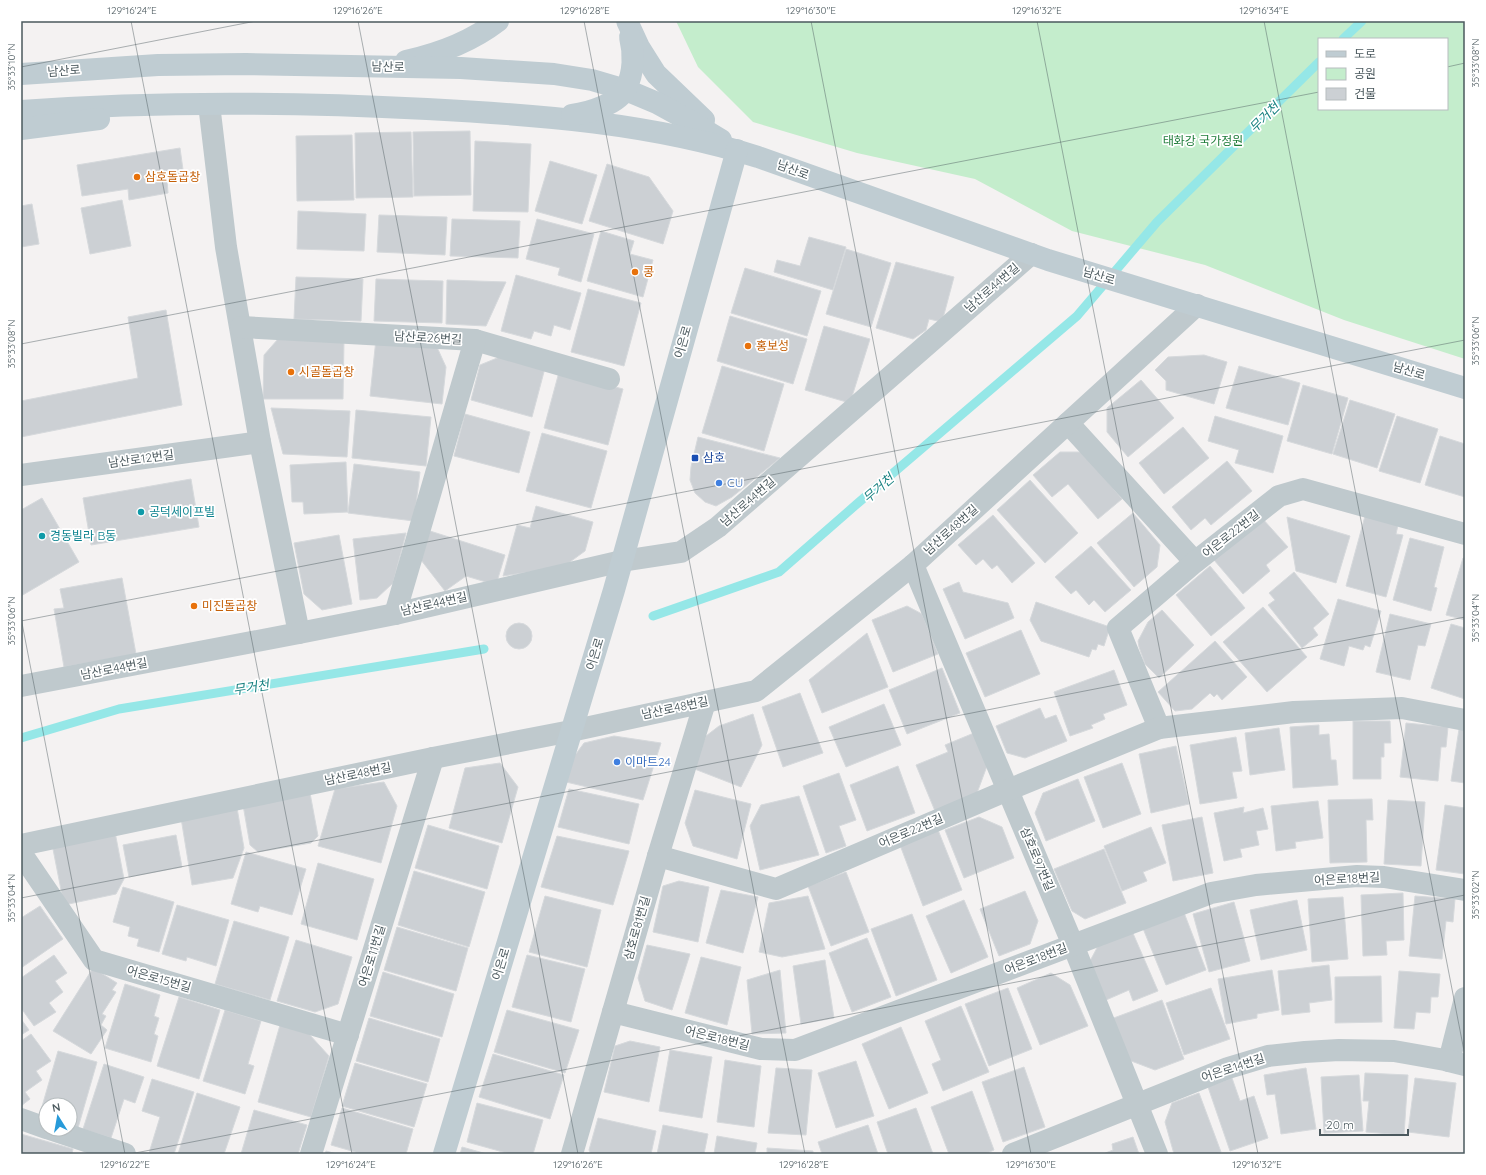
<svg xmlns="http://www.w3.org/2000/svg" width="1486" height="1175" font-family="Quicksand,'Noto Sans KR',sans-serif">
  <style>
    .green { fill: #c4edcc; fill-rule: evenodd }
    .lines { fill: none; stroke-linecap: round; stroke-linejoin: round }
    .stream { stroke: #95e7e7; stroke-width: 9 }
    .building { fill: #ccd0d4; stroke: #d6d9dc }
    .street { stroke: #bfc9cd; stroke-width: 22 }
    .secondary { stroke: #bfccd2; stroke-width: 22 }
    .ticks { fill: none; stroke: #4b595e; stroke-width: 1; stroke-opacity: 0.45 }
    .food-dot { fill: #e8710a; stroke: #fff; stroke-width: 1.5 }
    .transit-dot { fill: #1a4fb4; stroke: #fff; stroke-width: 1.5 }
    .shop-dot { fill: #3f7fe0; stroke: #fff; stroke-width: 1.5 }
    .culture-dot { fill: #0f9aa8; stroke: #fff; stroke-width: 1.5 }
    .labels { text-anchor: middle; stroke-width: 3.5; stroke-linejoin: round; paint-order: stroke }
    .street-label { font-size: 12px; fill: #4b595e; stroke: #fff }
    .park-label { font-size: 12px; fill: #1e7c39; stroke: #fff }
    .food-label { font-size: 12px; fill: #c56008; stroke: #fff; text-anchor: start }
    .transit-label { font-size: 12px; fill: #164399; stroke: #fff; text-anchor: start }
    .shop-label { font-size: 12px; fill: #366cbe; stroke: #fff; text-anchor: start }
    .culture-label { font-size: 12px; fill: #0d838f; stroke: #fff; text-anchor: start }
    .water-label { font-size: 13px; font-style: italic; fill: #168080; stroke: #fff }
    .neatline { fill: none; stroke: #4b595e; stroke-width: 1.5 }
    .ticks-label { font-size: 10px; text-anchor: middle; fill: #4b595e }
  </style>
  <rect width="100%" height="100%" fill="#f4f2f2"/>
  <path class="green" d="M676,21H1465V359L1344,320L1205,265L1072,231L975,179L857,153L753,122L698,67ZM1319,39H1447V109H1319Z"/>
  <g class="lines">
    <g class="stream">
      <polyline points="1343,39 1362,21"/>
      <polyline points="653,616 779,572 858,503 1077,316 1157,222 1319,62"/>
      <polyline points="21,738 119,709 484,649"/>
    </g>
  </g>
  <g class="building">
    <polygon points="470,131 471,195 414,196 413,132"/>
    <polygon points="411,132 413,197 356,198 355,133"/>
    <polygon points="352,135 354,200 297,201 296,136"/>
    <polygon points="475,141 531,144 528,212 473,211"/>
    <polygon points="180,148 184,177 167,180 168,193 129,200 128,189 82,196 77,165"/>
    <polygon points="550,161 597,175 582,224 535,211"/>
    <polygon points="607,164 649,177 673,211 663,244 589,221"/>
    <polygon points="122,200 131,246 90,254 81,208"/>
    <polygon points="32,204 39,244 21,247 21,206"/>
    <polygon points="298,211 366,214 364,251 297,249"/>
    <polygon points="379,215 447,217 445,255 377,252"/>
    <polygon points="452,219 520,221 518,258 450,256"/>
    <polygon points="537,219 594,234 581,282 558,275 560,268 526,259"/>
    <polygon points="601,231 634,241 630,254 653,260 643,297 587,281"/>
    <polygon points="809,237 846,247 833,290 774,272 777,260 800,266"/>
    <polygon points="846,249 891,263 871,327 826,314"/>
    <polygon points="896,262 954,277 942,322 929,319 926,330 913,339 876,328"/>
    <polygon points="745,268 821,291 807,336 731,313"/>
    <polygon points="516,275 581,293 570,330 554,325 551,336 534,331 531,339 501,331"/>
    <polygon points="296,277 363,279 361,321 294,319"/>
    <polygon points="376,279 443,281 442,323 374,321"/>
    <polygon points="447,280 506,282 486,326 446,324"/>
    <polygon points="588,289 641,303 624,366 571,352"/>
    <polygon points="166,310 182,405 21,437 21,401 138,378 128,317"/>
    <polygon points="730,316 807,339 793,384 717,361"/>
    <polygon points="824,326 870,339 850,403 805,390"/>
    <polygon points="278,339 344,340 343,399 263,399 264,355"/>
    <polygon points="376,339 436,345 446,367 442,404 370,396"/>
    <polygon points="1204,355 1227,362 1214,404 1166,390 1166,381 1155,370 1168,357"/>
    <polygon points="502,356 545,368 532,417 471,400 480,365"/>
    <polygon points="722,366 784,384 764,451 702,433"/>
    <polygon points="1239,366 1300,383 1288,425 1226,408"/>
    <polygon points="559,372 623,389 608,445 544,428"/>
    <polygon points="1141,380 1174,418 1128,457 1107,432 1107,408"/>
    <polygon points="1303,385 1348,398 1332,454 1287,441"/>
    <polygon points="1350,400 1395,414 1377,468 1333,454"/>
    <polygon points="271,408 350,411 347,457 283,454"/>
    <polygon points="356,410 431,417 426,466 352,458"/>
    <polygon points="465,414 530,432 519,473 454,456"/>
    <polygon points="1215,416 1283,436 1273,473 1235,463 1239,450 1208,441"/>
    <polygon points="1397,416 1438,429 1420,483 1379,471"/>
    <polygon points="1183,427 1209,458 1164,494 1139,463"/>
    <polygon points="542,433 607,451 591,508 526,491"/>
    <polygon points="1440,436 1465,444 1465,497 1425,485"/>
    <polygon points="698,437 780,458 732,497 716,506 705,502 695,493 690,480 691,467"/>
    <polygon points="1060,452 1083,452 1122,499 1098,519 1068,484 1052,497 1033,475"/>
    <polygon points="1227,461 1252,491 1211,525 1205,518 1191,530 1172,507"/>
    <polygon points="346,462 348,512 304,514 303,502 292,502 290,465"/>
    <polygon points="354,464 420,472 414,521 348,513"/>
    <polygon points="191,479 199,527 91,545 83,498"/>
    <polygon points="1030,480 1078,533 1045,563 997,510"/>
    <polygon points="42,498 79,562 21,596 21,510"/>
    <polygon points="536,506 593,522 585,551 563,567 503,576 517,525 530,528"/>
    <polygon points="1133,513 1160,545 1157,567 1134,587 1097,543"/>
    <polygon points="993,515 1035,563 1012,583 997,565 992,569 983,559 976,565 958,545"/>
    <polygon points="1365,516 1398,525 1396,534 1403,535 1386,597 1346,586"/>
    <polygon points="1287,517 1350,536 1336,583 1296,571"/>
    <polygon points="1262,518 1288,547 1266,565 1270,571 1243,594 1214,560"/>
    <polygon points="430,531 505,555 496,585 466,576 445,591 421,560"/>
    <polygon points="406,533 393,583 377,598 360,600 353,539"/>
    <polygon points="339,535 352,604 322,610 304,594 294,543"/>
    <polygon points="1410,538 1444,547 1434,587 1437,588 1431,611 1393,600"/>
    <polygon points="1091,546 1131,590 1105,612 1094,600 1089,605 1076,590 1071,594 1055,577"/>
    <polygon points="1463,558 1465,558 1465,620 1446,615"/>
    <polygon points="1210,566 1245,608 1211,636 1176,595"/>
    <polygon points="1294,572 1329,614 1313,628 1318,635 1302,648 1268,605 1275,600 1269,593"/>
    <polygon points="122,578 136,654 64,667 54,609 64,608 60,589"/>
    <polygon points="959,582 963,592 1008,603 1014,618 965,639 943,589"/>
    <polygon points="1338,599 1381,611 1370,647 1365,645 1363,650 1349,646 1344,666 1320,659"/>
    <polygon points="1036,602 1110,627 1104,646 1098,644 1096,650 1092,649 1089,657 1041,641 1030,620"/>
    <polygon points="907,606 922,614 938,654 893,672 872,620"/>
    <polygon points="1263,607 1307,657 1267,692 1223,642"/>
    <polygon points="1162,610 1194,645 1159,678 1145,664 1139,647 1138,641 1148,622"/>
    <polygon points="1390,614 1431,624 1425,646 1418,645 1410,680 1376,672"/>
    <circle cx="519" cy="636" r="13"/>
    <polygon points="1451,624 1465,628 1465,699 1431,688"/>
    <polygon points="1021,630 1040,674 985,697 966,653"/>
    <polygon points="867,633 888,687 822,713 809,680"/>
    <polygon points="1215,641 1247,677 1222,700 1217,694 1214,697 1210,693 1192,709 1175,711 1158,692"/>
    <polygon points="942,668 960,713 907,734 889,690"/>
    <polygon points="1114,670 1127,705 1103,714 1105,719 1091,725 1093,728 1070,736 1054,692"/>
    <polygon points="800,693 823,753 783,767 762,707"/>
    <polygon points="884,704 901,745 846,767 829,727"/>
    <polygon points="1040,708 1045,719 1056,715 1067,741 1025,758 1007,753 996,726"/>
    <polygon points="753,714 762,745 741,787 692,768 706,736 719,726"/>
    <polygon points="1353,721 1390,721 1391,743 1384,743 1384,757 1381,757 1381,779 1353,779"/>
    <polygon points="1406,723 1448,727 1446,747 1441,747 1438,781 1400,777"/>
    <polygon points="1319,725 1319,735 1329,734 1331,760 1336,760 1338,785 1293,788 1290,727"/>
    <polygon points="1279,728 1285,770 1250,775 1245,733"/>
    <polygon points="1459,729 1465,730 1465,783 1451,781"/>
    <polygon points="974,733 987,766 977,793 935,811 916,765 948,752 945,745"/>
    <polygon points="614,736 661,743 643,800 566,782 573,758 584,743"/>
    <polygon points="1236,737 1242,771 1232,772 1237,798 1200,804 1190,745"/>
    <polygon points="1176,746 1189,804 1151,813 1139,754"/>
    <polygon points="500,763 518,787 502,843 449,828 465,768"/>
    <polygon points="1122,763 1141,814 1103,828 1084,777"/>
    <polygon points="898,766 915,813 867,831 850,785"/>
    <polygon points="839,773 856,820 839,826 846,846 826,853 803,786"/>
    <polygon points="1078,779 1095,821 1046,841 1035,813 1043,793"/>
    <polygon points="384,782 397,806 381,863 318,846 335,789"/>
    <polygon points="569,789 639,804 629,844 558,827"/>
    <polygon points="695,790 751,804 737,859 693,846 685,823"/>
    <polygon points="310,793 318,836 311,843 258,852 250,845 243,805"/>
    <polygon points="799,796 819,855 760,870 750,826 761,805"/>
    <polygon points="1372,799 1373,820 1366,820 1367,862 1330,863 1328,800"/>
    <polygon points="1388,800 1425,802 1421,866 1384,864"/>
    <polygon points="1318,801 1323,838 1295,842 1296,848 1276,851 1271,806"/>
    <polygon points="1445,805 1465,808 1465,874 1436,870"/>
    <polygon points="1244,807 1243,813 1263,808 1268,829 1256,831 1259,845 1240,849 1242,857 1224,861 1214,813"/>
    <polygon points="237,808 244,848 233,878 192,885 181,818"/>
    <polygon points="979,817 1002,827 1014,858 964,878 945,830"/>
    <polygon points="1202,817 1213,873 1173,881 1162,825"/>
    <polygon points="428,825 499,846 487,889 415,868"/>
    <polygon points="1151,827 1166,863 1143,872 1147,881 1122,891 1104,846"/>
    <polygon points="938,830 962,890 923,906 900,845"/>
    <polygon points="115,832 124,879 116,894 64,905 52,844"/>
    <polygon points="176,835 182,867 129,877 123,845"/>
    <polygon points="557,836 629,851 613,905 541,887"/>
    <polygon points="1104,849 1126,903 1085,919 1072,911 1054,869"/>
    <polygon points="246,852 306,869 292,915 260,906 258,912 231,904"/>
    <polygon points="318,863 374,879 357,940 301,924"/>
    <polygon points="414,871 485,892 469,947 398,925"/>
    <polygon points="846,872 869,932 831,946 808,886"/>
    <polygon points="679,881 709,887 698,942 653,932 663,886"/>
    <polygon points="123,887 174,902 159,952 137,946 139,939 128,936 130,927 113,922"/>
    <polygon points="721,890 758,897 743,953 706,943"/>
    <polygon points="1025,891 1038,921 1030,944 999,956 980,909"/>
    <polygon points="1403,893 1404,940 1386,941 1387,955 1363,956 1361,895"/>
    <polygon points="545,896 601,910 587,967 529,952"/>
    <polygon points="808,896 825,949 782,957 759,952 769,903"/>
    <polygon points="1415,896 1455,899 1453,922 1446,921 1442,959 1409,956"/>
    <polygon points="1343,897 1348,959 1312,962 1308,899"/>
    <polygon points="964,900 988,957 951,973 926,916"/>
    <polygon points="1297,900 1307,950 1261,960 1250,910"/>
    <polygon points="1234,902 1250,961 1209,972 1193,914"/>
    <polygon points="177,905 229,920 216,966 187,957 186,961 162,954"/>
    <polygon points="40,906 63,939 21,968 21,918"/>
    <polygon points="1183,910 1206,970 1166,985 1142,926"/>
    <polygon points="912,914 937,980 896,996 871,929"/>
    <polygon points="234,921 289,937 270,1000 215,984"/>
    <polygon points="397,927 468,948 456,991 384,970"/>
    <polygon points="1132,931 1158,991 1133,1001 1129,990 1106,1000 1090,961 1098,946"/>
    <polygon points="867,938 891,997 852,1012 829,953"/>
    <polygon points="296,940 352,957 338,1004 315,1012 277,1001"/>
    <polygon points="647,945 690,954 672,1010 645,1001 638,978"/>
    <polygon points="54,955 67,973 55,981 63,992 49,1003 56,1012 34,1026 21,1008 21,978"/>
    <polygon points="527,955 585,969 571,1022 512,1007"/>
    <polygon points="701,957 741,967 727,1025 685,1013"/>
    <polygon points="825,960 834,1018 801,1024 793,966"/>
    <polygon points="1329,965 1332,1000 1309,1003 1310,1012 1282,1015 1278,971"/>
    <polygon points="93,968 117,983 112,990 116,992 102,1014 106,1016 101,1025 107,1030 91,1054 53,1031"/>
    <polygon points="780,970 786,1033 752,1034 747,980"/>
    <polygon points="1272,970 1279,1010 1257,1014 1257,1018 1226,1024 1218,979"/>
    <polygon points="1399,971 1440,974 1438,997 1431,997 1430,1013 1416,1012 1414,1029 1394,1028"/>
    <polygon points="383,972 454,994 442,1037 370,1016"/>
    <polygon points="1051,973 1070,985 1088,1026 1040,1045 1017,988"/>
    <polygon points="1381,976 1382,1022 1335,1023 1335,977"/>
    <polygon points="125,984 160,995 154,1016 159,1018 154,1034 158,1036 151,1062 105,1048"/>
    <polygon points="1008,988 1032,1049 989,1066 965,1004"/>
    <polygon points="1211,988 1230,1039 1184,1055 1166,1003"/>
    <polygon points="179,997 220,1010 199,1079 157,1066"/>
    <polygon points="1162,1000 1184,1059 1155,1070 1126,1059 1111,1019"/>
    <polygon points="961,1006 989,1072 943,1091 932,1064 941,1060 925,1021"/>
    <polygon points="225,1010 261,1021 248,1064 254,1066 245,1094 203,1081"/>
    <polygon points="507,1010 579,1030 565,1073 494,1052"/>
    <polygon points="369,1018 440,1039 428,1082 356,1061"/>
    <polygon points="21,1019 29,1030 21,1035"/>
    <polygon points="280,1025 309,1034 329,1056 311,1117 258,1102"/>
    <polygon points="901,1027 928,1093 889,1109 862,1044"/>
    <polygon points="31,1034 51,1061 36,1071 42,1080 25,1092 30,1099 21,1106 21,1041"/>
    <polygon points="630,1041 660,1047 649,1102 604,1092 615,1046"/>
    <polygon points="670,1050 712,1057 702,1118 659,1111"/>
    <polygon points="58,1051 97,1062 78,1128 70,1126 70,1105 46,1105 46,1119 39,1117"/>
    <polygon points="493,1054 564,1075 550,1119 479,1097"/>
    <polygon points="725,1060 761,1066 754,1127 717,1122"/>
    <polygon points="856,1061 874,1116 836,1128 818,1073"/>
    <polygon points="355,1063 427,1084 414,1127 342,1106"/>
    <polygon points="104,1064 144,1077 135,1103 124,1099 111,1138 83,1129"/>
    <polygon points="1024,1067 1045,1127 1003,1142 982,1082"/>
    <polygon points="776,1068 812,1070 806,1135 768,1133"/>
    <polygon points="1306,1068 1316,1129 1281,1134 1275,1094 1267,1095 1264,1075"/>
    <polygon points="1365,1073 1408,1075 1404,1135 1366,1132 1369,1101 1363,1101"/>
    <polygon points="1359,1075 1363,1131 1324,1133 1321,1077"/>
    <polygon points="1232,1078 1240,1101 1254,1096 1268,1138 1230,1151 1208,1087"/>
    <polygon points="1415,1078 1456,1083 1449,1137 1408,1132"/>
    <polygon points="152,1079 194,1092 174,1154 149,1153 160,1117 142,1111"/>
    <polygon points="972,1091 994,1150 985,1154 949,1154 931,1107"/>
    <polygon points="197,1093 240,1107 224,1154 178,1154"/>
    <polygon points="1199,1093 1221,1152 1215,1154 1174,1154 1165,1122 1172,1103"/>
    <polygon points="477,1103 543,1120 533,1154 510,1154 467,1142"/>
    <polygon points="342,1108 413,1129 406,1154 362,1154 331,1145"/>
    <polygon points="916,1108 933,1154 888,1154 877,1122"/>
    <polygon points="254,1110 307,1125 298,1154 241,1154"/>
    <polygon points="598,1118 656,1131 651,1154 591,1154 589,1150"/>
    <polygon points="663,1125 708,1134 704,1154 657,1154"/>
    <polygon points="868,1125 878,1154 822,1154 818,1142"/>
    <polygon points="21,1134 73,1149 72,1154 21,1154"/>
    <polygon points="717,1136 757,1143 755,1154 714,1154"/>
    <polygon points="1133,1137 1139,1154 1103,1154 1113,1150 1112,1144"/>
    <polygon points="462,1147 487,1154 460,1154"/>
    <polygon points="767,1148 813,1151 813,1154 767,1154"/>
    <polygon points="326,1151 337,1154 325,1154"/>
  </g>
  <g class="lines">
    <g class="street">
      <polyline points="209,104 226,247 260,442 299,633"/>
      <polyline points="241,327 475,340 609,379"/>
      <polyline points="1068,423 1195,562"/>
      <polyline points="21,475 260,442"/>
      <polyline points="913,565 1073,945 1157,1154"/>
      <polyline points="395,614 475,340"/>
      <polyline points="21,686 299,633 395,614 622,561 681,552 718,527 1031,254"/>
      <polyline points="1159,728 1118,628 1195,562 1279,496 1303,489 1465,534"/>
      <polyline points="21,845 433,758 571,731 756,691 913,565 1197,305"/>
      <polyline points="21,853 94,960 348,1035"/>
      <polyline points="658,856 776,889 1008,790 1159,728 1294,712 1402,708 1465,720"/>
      <polyline points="613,1012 761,1049 795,1050 1211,893 1256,885 1357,876 1384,877 1465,890"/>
      <polyline points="1449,1061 1465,998"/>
      <polyline points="21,1119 46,1128"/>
      <polyline points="50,1129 125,1154"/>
      <polyline points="311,1154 433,758"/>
      <polyline points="572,1154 658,856 705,702"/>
      <polyline points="1013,1154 1228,1068 1268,1056 1305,1052 1339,1050 1394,1051 1445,1060 1465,1065"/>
    </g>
    <g class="secondary">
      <polyline points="627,21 639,47 656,74 704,120"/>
      <path d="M406,61C438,54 472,41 498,21"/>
      <polyline points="21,74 158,65 246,64 461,68 554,74 592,80 626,90 657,103 688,120 721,140"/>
      <path d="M21,111C156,101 292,102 427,109C539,115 651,123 758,157L1048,260L1465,388"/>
      <path d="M572,115C588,113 619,104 626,88C634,73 634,53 630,37"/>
      <polyline points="21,129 99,119"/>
      <polyline points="444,1154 614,590 737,150"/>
    </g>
  </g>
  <path class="ticks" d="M131,21L352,1154M358,21L578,1154M584,21L805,1154M811,21L1031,1154M1037,21L1258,1154M1264,21L1465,1056M21,67L256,21M1447,67L1465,63M21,344L1319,92M21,618L125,1154M21,621L1465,340M21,898L1465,617M130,1154L1465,895"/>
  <g class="food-dot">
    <circle cx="137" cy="177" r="4"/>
    <circle cx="635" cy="272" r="4"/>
    <circle cx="748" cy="346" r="4"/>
    <circle cx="291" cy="372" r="4"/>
    <circle cx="194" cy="606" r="4"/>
  </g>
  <rect class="transit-dot" x="691" y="454" width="8" height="8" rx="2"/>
  <g class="shop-dot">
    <circle cx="719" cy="483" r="4"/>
    <circle cx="617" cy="762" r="4"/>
  </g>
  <g class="culture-dot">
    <circle cx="141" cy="512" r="4"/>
    <circle cx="42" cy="536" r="4"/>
  </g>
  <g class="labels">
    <g class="street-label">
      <text transform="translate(388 67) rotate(1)" y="4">남산로</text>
      <text transform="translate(64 71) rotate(-4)" y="4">남산로</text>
      <text transform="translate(793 170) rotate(20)" y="4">남산로</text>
      <text transform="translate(1099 276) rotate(17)" y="4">남산로</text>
      <text transform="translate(992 288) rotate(-41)" y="4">남산로44번길</text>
      <text transform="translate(428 338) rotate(3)" y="4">남산로26번길</text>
      <text transform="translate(683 342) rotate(-74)" y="4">어은로</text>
      <text transform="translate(1409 371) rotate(17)" y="4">남산로</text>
      <text transform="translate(141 459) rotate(-8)" y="4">남산로12번길</text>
      <text transform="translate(748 502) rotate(-41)" y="4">남산로44번길</text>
      <text transform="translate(951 530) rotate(-42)" y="4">남산로48번길</text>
      <text transform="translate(1231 534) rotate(-38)" y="4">어은로22번길</text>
      <text transform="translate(434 604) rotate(-13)" y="4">남산로44번길</text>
      <text transform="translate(595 654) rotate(-73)" y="4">어은로</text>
      <text transform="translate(114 669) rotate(-11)" y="4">남산로44번길</text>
      <text transform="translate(675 708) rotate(-12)" y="4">남산로48번길</text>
      <text transform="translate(358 774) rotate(-12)" y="4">남산로48번길</text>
      <text transform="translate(911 831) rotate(-23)" y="4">어은로22번길</text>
      <text transform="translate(1037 859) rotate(67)" y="4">삼호로97번길</text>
      <text transform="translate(1347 879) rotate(-3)" y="4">어은로18번길</text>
      <text transform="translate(637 928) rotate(-74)" y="4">삼호로81번길</text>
      <text transform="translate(372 956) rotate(-73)" y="4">어은로11번길</text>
      <text transform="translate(1036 959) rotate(-21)" y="4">어은로18번길</text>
      <text transform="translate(501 964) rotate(-73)" y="4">어은로</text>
      <text transform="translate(159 979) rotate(16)" y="4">어은로15번길</text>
      <text transform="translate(717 1038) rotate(14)" y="4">어은로18번길</text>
      <text transform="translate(1233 1068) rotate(-18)" y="4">어은로14번길</text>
    </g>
    <g class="park-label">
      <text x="1203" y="145">태화강 국가정원</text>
    </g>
    <g class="food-label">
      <text x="145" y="181">삼호돌곱창</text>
      <text x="643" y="276">콩</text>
      <text x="756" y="350">홍보성</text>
      <text x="299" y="376">시골돌곱창</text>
      <text x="202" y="610">미진돌곱창</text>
    </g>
    <g class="transit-label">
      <text x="703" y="462">삼호</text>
    </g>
    <g class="shop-label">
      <text x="727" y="487">CU</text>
      <text x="625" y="766">이마트24</text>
    </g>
    <g class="culture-label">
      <text x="149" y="516">공덕세이프빌</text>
      <text x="50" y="540">경동빌라 B동</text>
    </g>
    <g class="water-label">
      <text transform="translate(1264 117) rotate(-45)" y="5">무거천</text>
      <text transform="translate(878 488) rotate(-41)" y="5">무거천</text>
      <text transform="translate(251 687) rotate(-9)" y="5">무거천</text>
    </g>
  </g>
  <rect width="1486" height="1175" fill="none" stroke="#ffffff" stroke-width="44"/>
  <rect x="1318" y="38" width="130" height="72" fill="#ffffff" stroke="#b7bdbf"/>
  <rect x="1326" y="51" width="20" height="6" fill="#bfccd2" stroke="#b7bdbf"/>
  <text x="1354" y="58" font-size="12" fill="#4b595e">도로</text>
  <rect x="1326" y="68" width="20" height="12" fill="#c4edcc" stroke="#b7bdbf"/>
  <text x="1354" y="78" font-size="12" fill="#4b595e">공원</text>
  <rect x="1326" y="88" width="20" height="12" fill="#ccd0d4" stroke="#b7bdbf"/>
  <text x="1354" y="98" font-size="12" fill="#4b595e">건물</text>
  <g transform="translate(58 1117) rotate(349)"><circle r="19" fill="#ffffff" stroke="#b7bdbf"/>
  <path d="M0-3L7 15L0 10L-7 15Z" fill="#279ad9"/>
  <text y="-6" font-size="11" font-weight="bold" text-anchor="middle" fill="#4b595e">N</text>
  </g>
  <path d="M1320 1129v6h88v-6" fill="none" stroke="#4b595e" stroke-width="2"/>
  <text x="1326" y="1129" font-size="12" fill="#4b595e" stroke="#ffffff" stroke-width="3" paint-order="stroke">20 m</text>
  <rect x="22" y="22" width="1442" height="1131" class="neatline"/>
  <g class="ticks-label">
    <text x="132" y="14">129°16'24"E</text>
    <text x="358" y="14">129°16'26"E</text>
    <text x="585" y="14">129°16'28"E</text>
    <text x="811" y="14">129°16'30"E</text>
    <text x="1037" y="14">129°16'32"E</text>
    <text x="1264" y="14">129°16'34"E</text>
    <text transform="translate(1475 63) rotate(-90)" y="4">35°33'08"N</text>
    <text transform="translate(11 67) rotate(-90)" y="4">35°33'10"N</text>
    <text transform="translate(1475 341) rotate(-90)" y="4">35°33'06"N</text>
    <text transform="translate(11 344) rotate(-90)" y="4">35°33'08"N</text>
    <text transform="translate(1475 618) rotate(-90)" y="4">35°33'04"N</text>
    <text transform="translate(11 621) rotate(-90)" y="4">35°33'06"N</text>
    <text transform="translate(1475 895) rotate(-90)" y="4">35°33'02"N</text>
    <text transform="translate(11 898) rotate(-90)" y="4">35°33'04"N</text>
    <text x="125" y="1168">129°16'22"E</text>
    <text x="351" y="1168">129°16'24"E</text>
    <text x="578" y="1168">129°16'26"E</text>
    <text x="804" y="1168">129°16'28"E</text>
    <text x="1031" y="1168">129°16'30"E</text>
    <text x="1257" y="1168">129°16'32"E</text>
  </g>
</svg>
